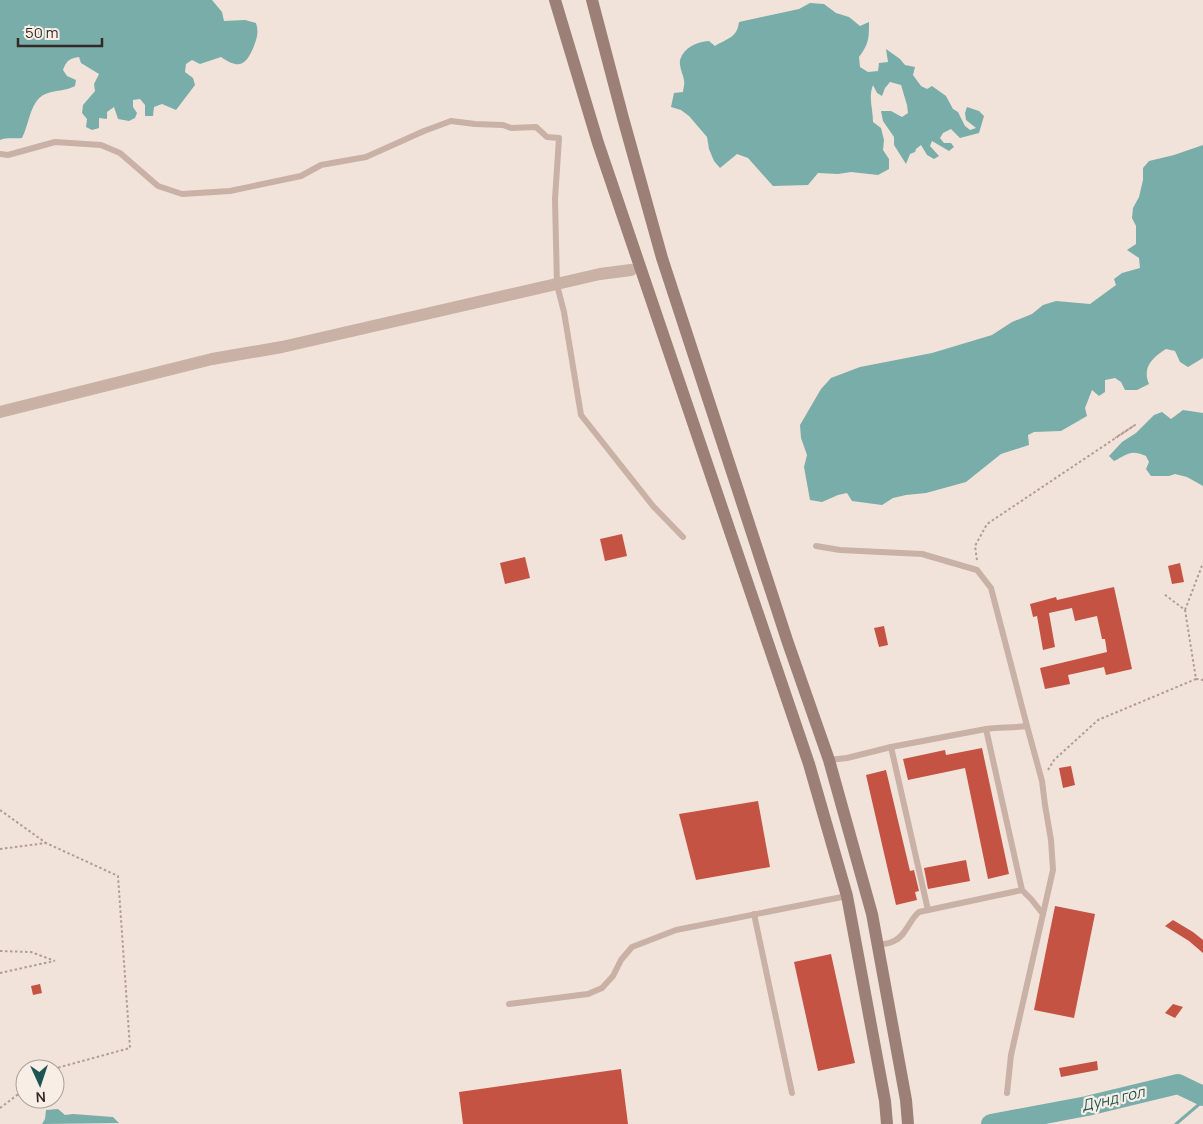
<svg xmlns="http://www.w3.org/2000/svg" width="1203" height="1124" font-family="Manrope,sans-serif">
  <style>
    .water { fill: #79ada9 }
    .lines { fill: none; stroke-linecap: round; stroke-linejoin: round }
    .stream { stroke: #79ada9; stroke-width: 3 }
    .river { stroke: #79ada9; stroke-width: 20 }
    .building { fill: #c45344 }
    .path { stroke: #b49b90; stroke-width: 2; stroke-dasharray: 2.5 2.5; stroke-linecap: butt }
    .service { stroke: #c9b1a6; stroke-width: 6 }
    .minor { stroke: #c9b1a6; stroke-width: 12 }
    .secondary { stroke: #9c8077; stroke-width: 12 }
    .labels { text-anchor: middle; stroke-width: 4.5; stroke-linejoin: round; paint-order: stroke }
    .water-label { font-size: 15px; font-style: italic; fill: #1d5552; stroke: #f9eee6 }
  </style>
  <rect width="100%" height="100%" fill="#f1e3d9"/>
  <g class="water">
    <path d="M0,0H212L222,12L224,21L245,20L256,23C259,33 257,37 254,46C246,65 240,70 221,57L200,64L192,60L186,64L185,72L193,78L195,85L176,110L162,104L154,107L153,116H145V105L140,99L133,100V107L137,113L135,118L129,121L118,119L114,107L107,112V119L99,118V128L92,130L86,127L87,119L82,113L83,105L95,91L94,84L99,74L81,63L79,57C70,58 66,61 63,70L67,76L76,80L75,86C66,91 58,90 48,93C30,98 30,123 22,138C15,139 7,137 0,140Z"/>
    <path d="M810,3L824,4L836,13L849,17L860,26L869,22C869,38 869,44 859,57L860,67L868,72L878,71L879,63L888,62L886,49L900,59L905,65L915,67L913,75L921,86L927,89L932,86L946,96L953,109L958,112L965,126L970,130L976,128L966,120L965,113L967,107L979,111L984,116L979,133L960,138L951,129L943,133L940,138L944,143H951L954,147L949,151L932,141L930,146L939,156L934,159L927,155L921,145L916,149L915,152L910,154L906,164L894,145V137L883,121L881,111H891L902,117L908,113L907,105L901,85L890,82L885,88L882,96L877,93L873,85C868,98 873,108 873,122L881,128L884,140L883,150L889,159V169L878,175L851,172L838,174L818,173L808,185L773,186L748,158L737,154L720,168L714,161L709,149L707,137L689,116L681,110L671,107L674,93L683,92C683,89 685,84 684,80C683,74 679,67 680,60C684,47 697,42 709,41L715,46C728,38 737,38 739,22L799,9Z"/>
    <path d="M1203,145V358L1188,367L1180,362L1175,351L1166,349C1152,358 1142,367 1149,384L1137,390H1125L1121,382L1115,378L1105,380V392L1099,396L1092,390L1085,408L1087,416L1061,431L1034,432L1028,435L1029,445L1001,454L966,482L926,493L906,495L893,498L882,505L852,501L847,493L838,495L822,502L810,500L804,467L807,455L801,438L800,425L821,389L831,378L860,367L932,353L992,335L1012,322L1032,314L1043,305L1056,301L1090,304L1116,285L1114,279L1122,273L1140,268L1139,258L1127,250L1136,244V226L1132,218L1133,208L1139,197L1143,180V168L1149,161L1174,155Z"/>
    <path d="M1183,410L1203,413V486L1187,477L1175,474L1169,476H1151L1146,469L1149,462L1146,456C1130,449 1128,454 1114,461L1109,456L1122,442L1136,433L1154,415L1162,412L1171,419Z"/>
    <polygon points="58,1109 65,1115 73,1114 113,1117 119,1123 42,1124 45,1119 46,1110"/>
  </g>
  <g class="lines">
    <polyline class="stream" points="1176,1124 1203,1101"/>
    <polyline class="river" points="991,1124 1087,1106 1178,1084 1203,1096"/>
  </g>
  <g class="building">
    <polygon points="622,534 627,556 605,561 600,539"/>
    <polygon points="525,557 530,578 505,584 500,563"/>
    <polygon points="1180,563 1184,582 1172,584 1168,566"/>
    <polygon points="1114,587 1132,669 1106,675 1104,667 1068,675 1070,684 1045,689 1040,668 1107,652 1105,639 1102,639 1097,616 1075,621 1072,608 1049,613 1055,647 1043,650 1037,616 1033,617 1030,604 1056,597 1057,600"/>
    <polygon points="884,626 888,645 879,647 874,628"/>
    <polygon points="982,748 1009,874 988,879 965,768 908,780 903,759 945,750 946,755"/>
    <polygon points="1071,766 1075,785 1063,788 1059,768"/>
    <polygon points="886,770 910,871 914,870 919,891 915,892 917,900 896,905 866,775"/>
    <polygon points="758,801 770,867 696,880 679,814"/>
    <polygon points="966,860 970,881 928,889 924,868"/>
    <polygon points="1055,906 1095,914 1074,1018 1034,1010"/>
    <polygon points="1173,920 1193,932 1203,940 1203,953 1189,941 1165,926"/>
    <polygon points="831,954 855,1063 818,1071 794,962"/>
    <polygon points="40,984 42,993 33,995 31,986"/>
    <polygon points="1173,1004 1183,1007 1175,1018 1165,1013"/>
    <polygon points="1097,1061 1098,1070 1061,1077 1059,1068"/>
    <polygon points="621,1069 628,1124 463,1124 459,1092"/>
  </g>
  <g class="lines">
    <g class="path">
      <polyline points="977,560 975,546 987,524 1135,425 1115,438"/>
      <polyline points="1185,610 1203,563"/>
      <polyline points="1196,679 1203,680"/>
      <polyline points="1048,770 1054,760 1098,720 1196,679 1185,610 1164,594"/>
      <polyline points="0,810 46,843"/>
      <polyline points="0,849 46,843 118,876 130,1048 53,1069"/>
      <polyline points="0,951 31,952 55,961"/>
      <polyline points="0,973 54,961"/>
      <polyline points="0,1108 25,1089"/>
    </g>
    <g class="service">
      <polyline points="0,154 8,155 55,142 101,145 120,153 158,186 182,194 230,191 301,176 321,165 366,157 424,131 451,121 475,124 503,125 511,128 536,127 547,137 559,138 555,199 557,285 564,312 581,415 653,506 683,537"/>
      <polyline points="816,546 840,550 922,554 977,570 991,588 1027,726"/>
      <polyline points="986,729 1022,890"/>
      <polyline points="891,747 928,910"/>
      <path d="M829,760L847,758L891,747L986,729C1000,727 1013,728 1027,726L1042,781L1045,805L1051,840L1053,870L1011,1055L1007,1093"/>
      <polyline points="754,914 792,1093"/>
      <path d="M877,945C882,944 889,944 894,941C906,936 909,920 919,912L1022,890L1031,899L1043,914"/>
      <polyline points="509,1004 588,994 602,988 613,976 621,960 632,947 676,930 847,896"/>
    </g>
    <polyline class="minor" points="0,412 212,359 282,347 600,274 631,270"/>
    <g class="secondary">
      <polyline points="555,0 598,143 809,764 847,896 885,1101 887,1124"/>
      <polyline points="592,0 623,118 662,258 788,643 829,760 872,914 906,1100 908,1124"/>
    </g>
  </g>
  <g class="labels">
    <g class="water-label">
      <text transform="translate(1113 1099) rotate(-13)" y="5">Дунд гол</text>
    </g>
  </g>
  <g transform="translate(40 1084) rotate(177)"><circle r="24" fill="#f9eee6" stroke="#ab9f9a"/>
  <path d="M0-4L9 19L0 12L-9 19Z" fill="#1d5552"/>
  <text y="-8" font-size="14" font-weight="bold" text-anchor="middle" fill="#352927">N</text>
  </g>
  <path d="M18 38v8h84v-8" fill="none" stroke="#352927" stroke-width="2.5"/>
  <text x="25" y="38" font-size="15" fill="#352927" stroke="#f9eee6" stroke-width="4" paint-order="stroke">50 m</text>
</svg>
